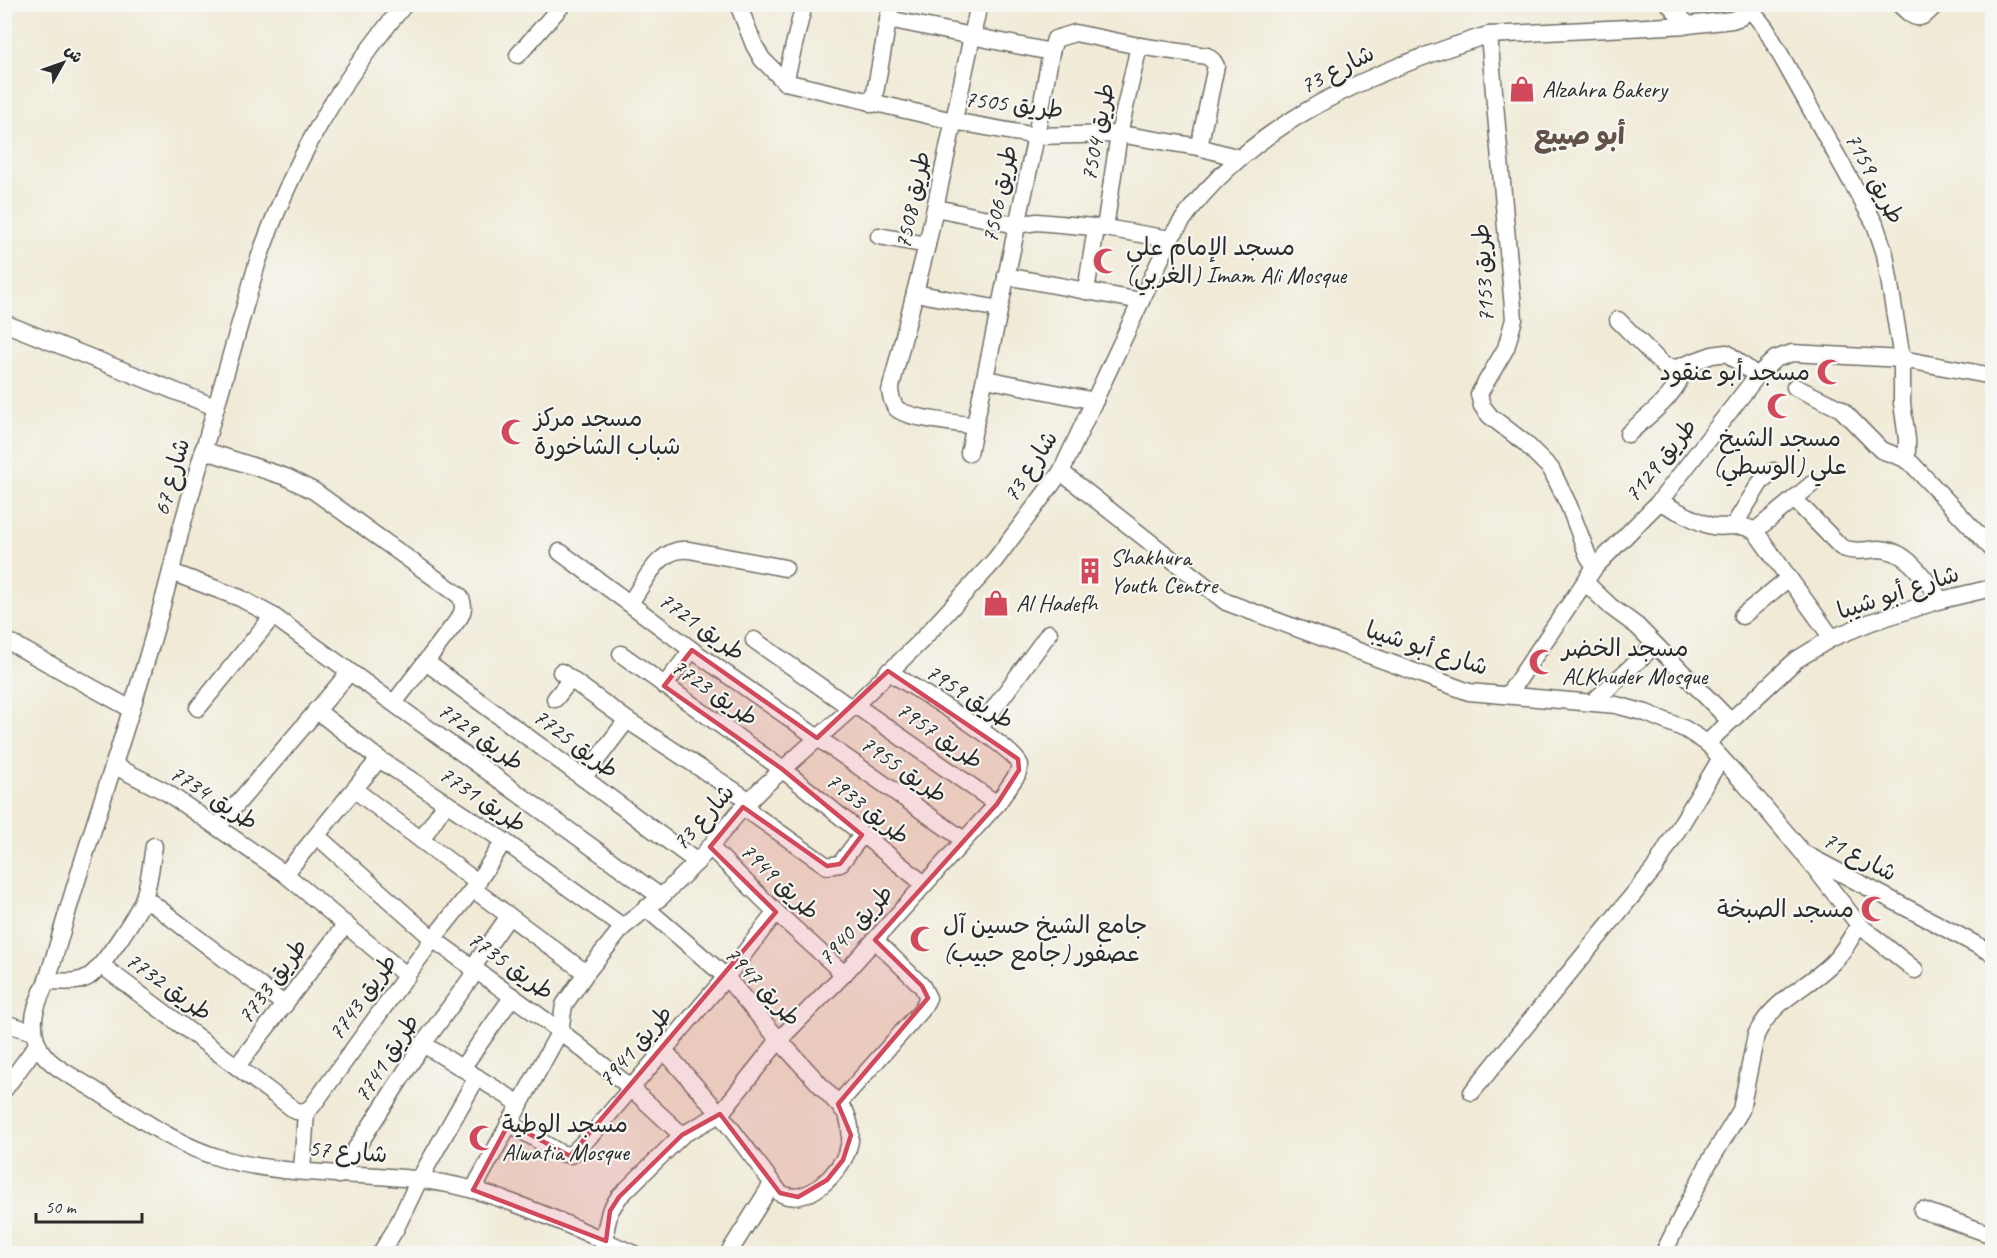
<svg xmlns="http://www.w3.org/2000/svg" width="1997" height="1258" font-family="Caveat,'Playpen Sans Arabic',sans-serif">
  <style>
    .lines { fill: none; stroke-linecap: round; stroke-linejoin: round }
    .street-casing { stroke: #706e67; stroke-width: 19 }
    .street { stroke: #fff; stroke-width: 16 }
    .marked { fill: #d1495b; fill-opacity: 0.2; stroke: #d1495b; stroke-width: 4.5; stroke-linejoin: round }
    .labels { text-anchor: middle; stroke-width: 4.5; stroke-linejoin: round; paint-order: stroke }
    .street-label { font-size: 24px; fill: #2b2b2b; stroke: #f6f6f2 }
    .poi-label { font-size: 24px; fill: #2b2b2b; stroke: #f6f6f2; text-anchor: start }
    .quarter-label { font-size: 27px; font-weight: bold; fill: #635247; stroke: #f6f6f2 }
  </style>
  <rect width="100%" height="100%" fill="#f6f6f2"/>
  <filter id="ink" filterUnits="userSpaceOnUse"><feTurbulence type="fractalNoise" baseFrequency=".0167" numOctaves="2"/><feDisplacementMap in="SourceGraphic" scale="12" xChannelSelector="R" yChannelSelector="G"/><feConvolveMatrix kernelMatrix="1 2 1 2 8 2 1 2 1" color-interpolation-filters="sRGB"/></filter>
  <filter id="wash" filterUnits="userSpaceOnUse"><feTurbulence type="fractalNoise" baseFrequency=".008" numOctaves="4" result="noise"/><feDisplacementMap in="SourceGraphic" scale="24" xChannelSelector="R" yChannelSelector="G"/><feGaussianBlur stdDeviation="1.35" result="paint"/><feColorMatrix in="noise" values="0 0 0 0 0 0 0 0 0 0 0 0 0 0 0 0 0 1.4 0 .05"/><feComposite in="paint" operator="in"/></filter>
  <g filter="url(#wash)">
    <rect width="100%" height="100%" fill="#f0ead6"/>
  </g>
  <g filter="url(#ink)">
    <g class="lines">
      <g class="street-casing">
        <g id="street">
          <path d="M405,4C336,86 292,163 257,264L181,529C153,655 108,777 71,900C63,926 56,953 47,980C42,993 35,1005 34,1019C31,1059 61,1069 90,1087C132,1113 173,1144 220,1158C303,1182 391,1167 474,1190C529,1206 582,1231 634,1254"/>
          <polyline points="738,4 754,45 762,59 785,82 953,121 1036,136 1119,134 1199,147 1239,158"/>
          <polyline points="1669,4 1688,25"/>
          <path d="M1899,4C1916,20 1919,23 1936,4"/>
          <polyline points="1751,10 1766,29 1875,224 1885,254 1902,359 1902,403 1907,439 1907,460"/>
          <polyline points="888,19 1051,52 1055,39 1075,33 1139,46 1207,56 1213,61 1216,66 1199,147"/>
          <polyline points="1489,35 1514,319 1506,348 1479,394 1482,406 1490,416 1525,443 1551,469 1569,506 1588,556 1595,567"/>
          <polyline points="518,55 563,4"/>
          <polyline points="785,82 804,4"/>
          <polyline points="873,104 891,4"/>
          <polyline points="936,208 1016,225 1037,222 1105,228 1170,239"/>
          <polyline points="1105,228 1119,134 1139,46"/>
          <polyline points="879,236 927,245"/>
          <polyline points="1006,276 1141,301"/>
          <polyline points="1086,291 1096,228"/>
          <polyline points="915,293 999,309"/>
          <polyline points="1618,320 1664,366 1676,368 1712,355 1727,353 1757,376"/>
          <polyline points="4,323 215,407"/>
          <polyline points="986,379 1095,401"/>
          <polyline points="1795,387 1841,409 1881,450 1903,458 1912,464 1992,549"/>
          <path d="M975,426C958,423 907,419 896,408C892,403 891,397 890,391L927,245L979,4"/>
          <path d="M1628,434C1648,415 1679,395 1684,366"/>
          <path d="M203,450L286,477L314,491L460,596C464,605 464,609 460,617L394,703"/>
          <polyline points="969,453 1036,136 1051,52"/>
          <polyline points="1061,472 1226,602 1469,692 1616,705 1646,713 1685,729 1707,743 1745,784 1803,853 1992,953"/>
          <path d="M1794,499L1841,547C1852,553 1865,550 1878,549C1908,549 1924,579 1941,600"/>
          <path d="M1659,502C1675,509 1691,519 1708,525C1726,531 1735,520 1755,531L1832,638"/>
          <polyline points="1734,525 1760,483 1774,471"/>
          <polyline points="1755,531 1812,484"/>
          <polyline points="560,552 692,650 964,840"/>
          <polyline points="171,572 240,598 273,616 661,897"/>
          <polyline points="1586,583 1611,607 1637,626 1730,721"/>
          <path d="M630,603C645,582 659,546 689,550L785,568"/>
          <polyline points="1742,616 1789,578"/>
          <polyline points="4,639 131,709"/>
          <polyline points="754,640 851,708"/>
          <polyline points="621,654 782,769 924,884"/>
          <polyline points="426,662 697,862"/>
          <polyline points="561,672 627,720 750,801"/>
          <polyline points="664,686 692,650"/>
          <polyline points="1508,695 1595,567 1659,502 1757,376 1775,359 1792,353 1902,359 1992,376"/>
          <polyline points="555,699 571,679"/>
          <polyline points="1593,702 1655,645"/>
          <polyline points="855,705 997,804"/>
          <polyline points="198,708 273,616"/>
          <polyline points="316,710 379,759 504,841 623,927"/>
          <polyline points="979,729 1049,633"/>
          <polyline points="1707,743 1796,660 1832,638 1871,622 1941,600 1992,588"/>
          <polyline points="115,766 166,792 285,874 407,976"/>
          <polyline points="583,778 627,720"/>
          <polyline points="355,790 478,883"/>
          <polyline points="743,807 827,866 840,864 862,835"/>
          <polyline points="218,826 349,673"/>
          <polyline points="317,836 433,939 560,1031 630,1087 682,1135"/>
          <polyline points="421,840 446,803"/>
          <polyline points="710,847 776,912 844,974"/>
          <polyline points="1807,858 1859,925 1915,970"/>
          <polyline points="285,874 379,759"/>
          <polyline points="473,889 586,973"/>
          <polyline points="144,897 285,1005"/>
          <path d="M646,908L726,977L779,1040L846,1113C851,1125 852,1137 848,1149C840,1173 807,1208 780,1193L720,1114L663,1049"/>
          <polyline points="101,965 296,1111 306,1112 313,1105 433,939 473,889 504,841"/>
          <polyline points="473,967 509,916"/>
          <path d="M47,981C60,981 76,984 88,977C102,969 139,912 144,897C150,881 151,863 154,846"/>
          <polyline points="4,1023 34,1032"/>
          <polyline points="423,1044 520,1104"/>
          <polyline points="237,1066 346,924"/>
          <polyline points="462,1068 513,996"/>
          <polyline points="4,1090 37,1045"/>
          <polyline points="1472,1092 1654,869 1721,758"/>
          <polyline points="838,1104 921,1011 928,998 922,986 875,940"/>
          <polyline points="509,1123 560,1153 570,1155 573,1153 593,1133 726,977 776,912"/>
          <polyline points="302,1171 306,1112"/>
          <polyline points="339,1175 423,1044 477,970"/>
          <path d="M473,1190L560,1031L564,1005L586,973L623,927L661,897L697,862L743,807L762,788L855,705L919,643L995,560L1061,472L1170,239C1236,131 1361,75 1478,38L1489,35L1688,25L1732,20L1741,17L1755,4"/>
          <polyline points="1922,1210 1992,1235"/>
          <polyline points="380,1254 395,1230 419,1180 477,1077"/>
          <path d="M602,1254L606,1241V1228L610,1211L619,1197L682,1135L720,1114L779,1040L844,974L997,804L1017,775L1020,765C1013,745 912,687 888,671"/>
          <polyline points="728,1254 772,1184"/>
          <path d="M1663,1254L1708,1164L1741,1110L1756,1035C1773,1000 1802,991 1829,966C1842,955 1850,939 1859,925"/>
        </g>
      </g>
      <use href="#street" class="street"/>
    </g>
  </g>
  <path class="marked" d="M692,650L817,738L888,671L1018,759L1019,770L997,804L875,940L922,986L928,998L838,1104L851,1135L843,1160L827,1180L798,1197L780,1193L720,1114L682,1135L619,1197L610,1211L606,1241L473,1190L509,1123L570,1156L776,912L710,847L743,807L827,866L840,864L862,835L782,769L664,686Z"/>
  <defs>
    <g id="shop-bare" transform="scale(2.07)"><path d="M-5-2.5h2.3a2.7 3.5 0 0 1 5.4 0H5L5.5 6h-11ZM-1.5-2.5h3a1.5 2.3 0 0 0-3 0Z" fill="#d1495b" stroke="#f6f6f2" stroke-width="2.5" paint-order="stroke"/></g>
    <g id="mosque-bare" transform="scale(2.07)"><path d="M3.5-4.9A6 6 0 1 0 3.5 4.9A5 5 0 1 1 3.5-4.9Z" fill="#d1495b" stroke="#f6f6f2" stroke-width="2.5" paint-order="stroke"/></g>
    <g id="building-bare" transform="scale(2.07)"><path d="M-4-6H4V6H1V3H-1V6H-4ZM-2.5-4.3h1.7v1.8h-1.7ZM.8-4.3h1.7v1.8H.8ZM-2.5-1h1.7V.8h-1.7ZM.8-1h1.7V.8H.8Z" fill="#d1495b" stroke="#f6f6f2" stroke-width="2.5" paint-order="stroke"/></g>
  </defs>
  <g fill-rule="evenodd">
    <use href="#shop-bare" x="1522" y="89"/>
    <use href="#mosque-bare" x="1106" y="261"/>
    <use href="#mosque-bare" x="1830" y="372"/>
    <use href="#mosque-bare" x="1780" y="406"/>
    <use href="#mosque-bare" x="514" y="432"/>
    <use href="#building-bare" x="1090" y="571"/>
    <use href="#shop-bare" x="996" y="603"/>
    <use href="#mosque-bare" x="1542" y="662"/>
    <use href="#mosque-bare" x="1874" y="909"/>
    <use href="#mosque-bare" x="923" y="939"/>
    <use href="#mosque-bare" x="482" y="1138"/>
  </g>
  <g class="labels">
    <g class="street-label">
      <text transform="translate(1337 69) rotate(-27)" y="8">شارع 73</text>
      <text transform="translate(1014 104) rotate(7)" y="8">طريق 7505</text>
      <text transform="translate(1097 132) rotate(-79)" y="8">طريق 7504</text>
      <text transform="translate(1875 178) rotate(62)" y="8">طريق 7159</text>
      <text transform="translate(999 194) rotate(-78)" y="8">طريق 7506</text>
      <text transform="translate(912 200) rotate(-78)" y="8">طريق 7508</text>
      <text transform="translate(1483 273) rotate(-93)" y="8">طريق 7153</text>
      <text transform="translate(1660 460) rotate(-51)" y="8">طريق 7129</text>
      <text transform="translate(1030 466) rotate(-57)" y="8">شارع 73</text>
      <text transform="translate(171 477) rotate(-74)" y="8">شارع 67</text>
      <text transform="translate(1898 592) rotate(-18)" y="8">شارع أبو شيبا</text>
      <text transform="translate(702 626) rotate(36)" y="8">طريق 7721</text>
      <text transform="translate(1427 648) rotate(18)" y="8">شارع أبو شيبا</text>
      <text transform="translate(715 692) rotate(35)" y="8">طريق 7723</text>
      <text transform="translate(970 696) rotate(33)" y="8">طريق 7959</text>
      <text transform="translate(940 735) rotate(35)" y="8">طريق 7957</text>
      <text transform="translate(481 736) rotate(36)" y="8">طريق 7729</text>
      <text transform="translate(576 743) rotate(37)" y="8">طريق 7725</text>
      <text transform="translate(904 769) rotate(35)" y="8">طريق 7955</text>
      <text transform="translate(214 797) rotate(33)" y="8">طريق 7734</text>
      <text transform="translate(483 799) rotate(34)" y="8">طريق 7731</text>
      <text transform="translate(868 808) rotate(39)" y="8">طريق 7933</text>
      <text transform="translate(703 817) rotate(-48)" y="8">شارع 73</text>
      <text transform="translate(1860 856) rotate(28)" y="8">شارع 71</text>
      <text transform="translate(780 881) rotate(44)" y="8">طريق 7949</text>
      <text transform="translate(855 925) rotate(-48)" y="8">طريق 7940</text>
      <text transform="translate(511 965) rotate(36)" y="8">طريق 7735</text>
      <text transform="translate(272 981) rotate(-53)" y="8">طريق 7733</text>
      <text transform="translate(169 986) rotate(36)" y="8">طريق 7732</text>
      <text transform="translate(763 986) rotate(47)" y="8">طريق 7947</text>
      <text transform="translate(362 997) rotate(-54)" y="8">طريق 7743</text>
      <text transform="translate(635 1046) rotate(-49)" y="8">طريق 7941</text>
      <text transform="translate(386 1058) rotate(-57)" y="8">طريق 7741</text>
      <text transform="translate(348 1151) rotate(5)" y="8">شارع 57</text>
    </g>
    <g class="poi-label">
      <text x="1542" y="97">Alzahra Bakery</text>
      <text x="1126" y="255">مسجد الإمام علي<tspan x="1126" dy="28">(الغربي) Imam Ali Mosque</tspan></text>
      <text x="1810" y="380" text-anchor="end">مسجد أبو عنقود</text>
      <text x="534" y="426">مسجد مركز<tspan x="534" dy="28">شباب الشاخورة</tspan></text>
      <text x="1780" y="446" text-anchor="middle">مسجد الشيخ<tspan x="1780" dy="28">علي (الوسطي)</tspan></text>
      <text x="1110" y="565">Shakhura<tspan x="1110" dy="28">Youth Centre</tspan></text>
      <text x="1016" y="611">Al Hadefh</text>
      <text x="1562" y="656">مسجد الخضر<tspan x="1562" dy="28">ALKhuder Mosque</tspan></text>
      <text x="1854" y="917" text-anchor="end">مسجد الصبخة</text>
      <text x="943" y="933">جامع الشيخ حسين آل<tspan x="943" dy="28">عصفور (جامع حبيب)</tspan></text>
      <text x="502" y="1132">مسجد الوطية<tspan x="502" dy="28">Alwatia Mosque</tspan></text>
    </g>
    <g class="quarter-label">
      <text x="1579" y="144">أبو صيبع</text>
    </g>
  </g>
  <rect width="1997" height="1258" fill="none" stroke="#f6f6f2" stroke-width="24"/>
  <g transform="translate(63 63) rotate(50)" stroke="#f6f6f2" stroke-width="4.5" paint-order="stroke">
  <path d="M0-4.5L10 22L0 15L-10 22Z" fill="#2b2b2b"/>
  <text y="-9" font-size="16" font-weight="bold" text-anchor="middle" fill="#2b2b2b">ش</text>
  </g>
  <path d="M36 1213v9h106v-9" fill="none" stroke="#2b2b2b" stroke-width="3"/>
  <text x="45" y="1213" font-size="18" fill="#2b2b2b" stroke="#f6f6f2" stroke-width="4.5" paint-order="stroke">50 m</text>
</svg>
